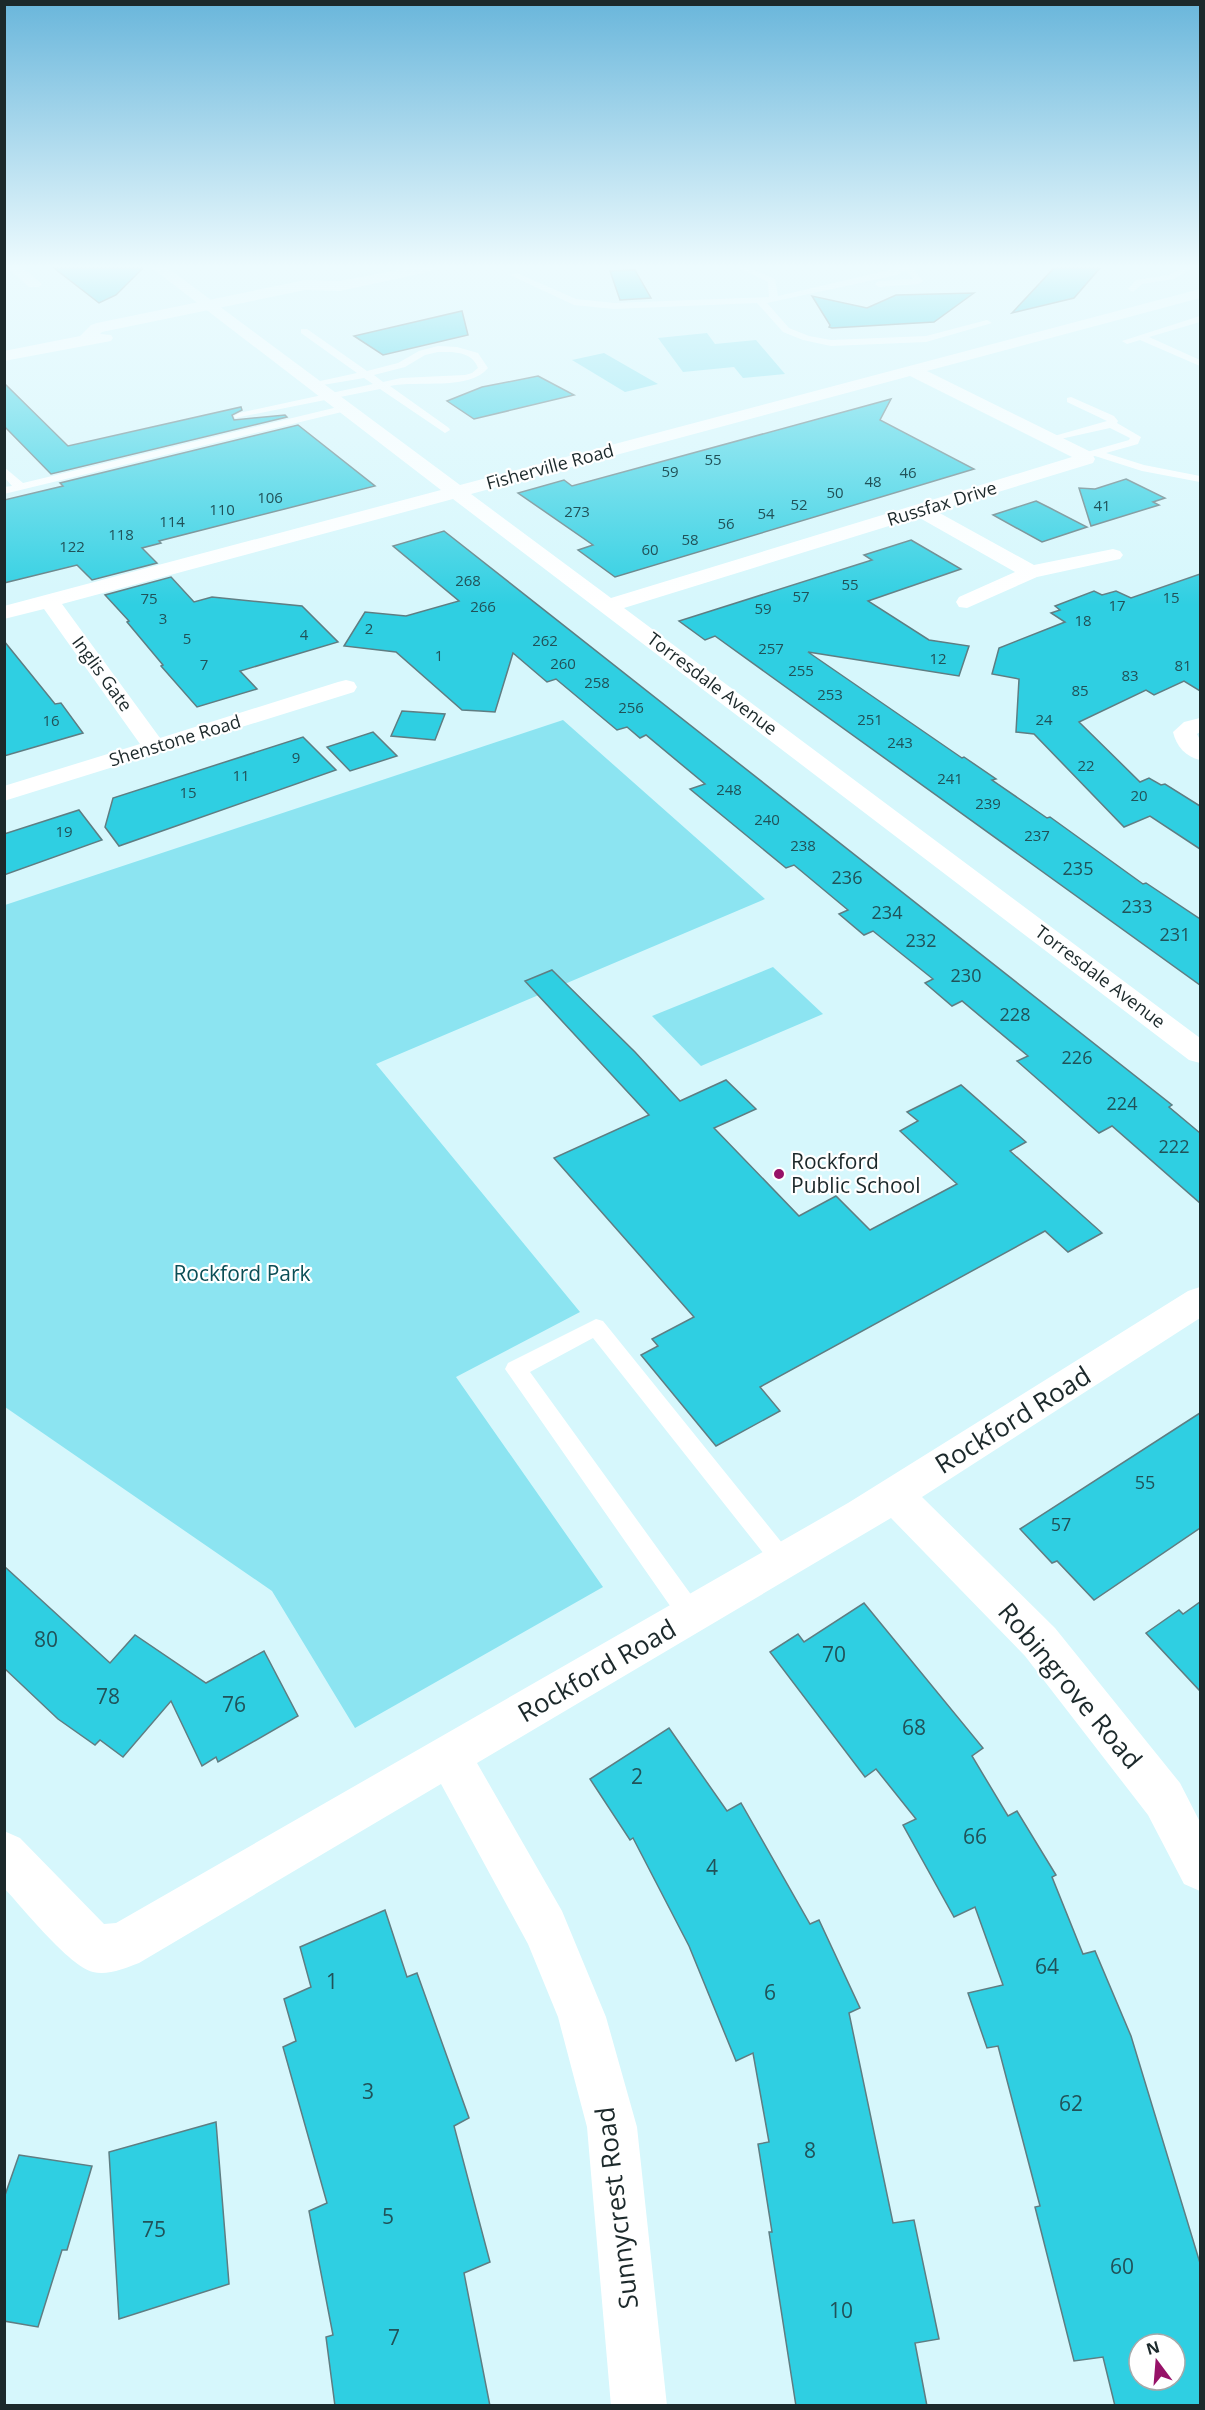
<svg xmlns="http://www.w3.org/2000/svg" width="1205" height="2410" font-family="'Open Sans',sans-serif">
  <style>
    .green { fill: #8ce4f1 }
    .building { fill: #2fcfe2; stroke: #5f7d82; stroke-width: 1.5; fill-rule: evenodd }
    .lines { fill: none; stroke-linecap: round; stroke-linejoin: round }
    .lane { fill: #fff; fill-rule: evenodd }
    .street { fill: #fff; fill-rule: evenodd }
    .secondary { fill: #fff; fill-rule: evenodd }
    .poi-dot { fill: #971268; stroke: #fff; stroke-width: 2 }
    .labels { text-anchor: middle; stroke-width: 4.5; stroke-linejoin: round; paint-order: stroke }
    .far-number-label { font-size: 15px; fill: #215259 }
    .far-street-label { font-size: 18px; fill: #1c292b; stroke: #fff }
    .number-label { font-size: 18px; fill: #215259 }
    .poi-label { font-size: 21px; fill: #1c292b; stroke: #fff; text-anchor: start }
    .park-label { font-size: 21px; fill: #0b4e56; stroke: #fff }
    .near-number-label { font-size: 21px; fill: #215259 }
    .near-street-label { font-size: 26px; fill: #1c292b; stroke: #fff }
  </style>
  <rect width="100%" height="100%" fill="#d6f7fc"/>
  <g class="green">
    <polygon points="707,333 715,344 756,340 785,374 743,378 734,367 683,372 658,338"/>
    <polygon points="604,353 658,384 625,392 572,360"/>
    <polygon points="563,720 765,899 376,1064 580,1312 456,1377 603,1587 355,1728 272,1591 5,1407 5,905"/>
    <polygon points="773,967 823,1014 701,1066 652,1016"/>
  </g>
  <g class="building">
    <polygon points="54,268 143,268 116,295 99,303"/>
    <polygon points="1054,268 1100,268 1074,298 1012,313"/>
    <polygon points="635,270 651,298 620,300 610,271"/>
    <polygon points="974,293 934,322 832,328 829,327 830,325 812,296 867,308 896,295"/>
    <polygon points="462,311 468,335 383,355 354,336"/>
    <polygon points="538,376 574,395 474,419 447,401 482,387"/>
    <polygon points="4,383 68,446 241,407 242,410 232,415 234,420 285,415 287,417 51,474 4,426"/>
    <polygon points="891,399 880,420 974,469 615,577 578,550 593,545 518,493 564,480 572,486"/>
    <polygon points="298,425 375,486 159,541 161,543 142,548 157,563 92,580 77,565 4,583 4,500 63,486 60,483"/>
    <polygon points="1126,479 1165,498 1153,502 1159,505 1091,526 1079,488 1095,489"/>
    <polygon points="1036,501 1050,508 1087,527 1042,542 993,515"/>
    <polygon points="444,531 1172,1105 1169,1107 1200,1133 1200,1203 1112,1126 1099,1133 1017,1061 1028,1056 962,1001 952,1006 925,983 933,979 873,931 864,935 839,914 848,910 794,865 786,868 690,789 705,784 646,735 640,738 627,727 617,730 556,679 547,682 513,653 495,712 480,711 462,710 396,652 344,646 365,612 406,616 459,601 393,546"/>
    <polygon points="911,540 961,569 868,601 929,640 969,646 959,676 808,652 962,758 964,757 996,779 992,780 1047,818 1050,817 1143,884 1146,883 1200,919 1200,985 715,636 705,640 679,621 872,560 864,555"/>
    <polygon points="1200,574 1200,691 1184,681 1154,695 1146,690 1079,722 1140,782 1149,778 1161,785 1165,784 1200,806 1200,849 1150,816 1124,827 1034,734 1016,732 1019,679 992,674 999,648 1065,622 1051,613 1060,610 1055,606 1094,591 1102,595 1116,591 1131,598"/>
    <polygon points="171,577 194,602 212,597 302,606 338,642 240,671 257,689 197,707 161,666 163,665 127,622 129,621 105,595"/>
    <polygon points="4,641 55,704 61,703 83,733 4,756"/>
    <polygon points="402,711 445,714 435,740 391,736"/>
    <polygon points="373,732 397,756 350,771 327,747"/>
    <polygon points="303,737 336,770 119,846 105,827 113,798"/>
    <polygon points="79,810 102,840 4,875 4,834"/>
    <polygon points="552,970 635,1052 680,1101 726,1080 756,1109 714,1128 799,1216 836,1196 870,1230 957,1184 900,1131 918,1121 907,1112 961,1085 1026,1142 1010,1151 1102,1233 1068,1252 1045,1231 760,1387 780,1411 716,1446 641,1355 658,1346 652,1339 694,1317 554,1158 649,1115 525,981"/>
    <polygon points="1200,1413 1200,1528 1094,1600 1057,1561 1052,1563 1020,1529"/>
    <polygon points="4,1566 110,1663 135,1635 206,1683 264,1651 298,1716 218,1762 216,1757 202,1766 171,1701 123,1757 100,1740 95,1745 58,1719 4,1668"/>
    <polygon points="1200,1602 1200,1691 1146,1633 1179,1610 1183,1614"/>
    <path d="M864,1603L983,1748L972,1756L1008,1816L1017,1811L1056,1875L1052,1877L1083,1954L1095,1951L1131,2036L1200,2263V2406H1115L1103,2357L1074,2361L1035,2207L1040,2206L998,2046L987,2048L968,1993L1003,1985L975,1907L954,1917L903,1825L916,1819L876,1769L865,1777L770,1652L798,1634L804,1642ZM1139,2344H1175V2380H1139Z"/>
    <polygon points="669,1728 727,1811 741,1803 810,1924 819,1920 860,2008 849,2013 893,2223 914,2220 939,2339 915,2343 927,2406 796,2406 769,2232 772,2232 758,2144 769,2142 753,2053 736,2061 689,1946 633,1838 630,1840 590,1779"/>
    <polygon points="385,1910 407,1977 417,1973 469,2118 454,2126 490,2262 464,2273 490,2406 335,2406 326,2337 333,2335 309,2211 327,2203 283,2047 296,2041 284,1999 311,1987 300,1947"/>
    <polygon points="216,2122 229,2284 119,2319 109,2152"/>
    <polygon points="19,2155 92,2166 67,2250 62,2250 38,2327 4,2321 4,2198"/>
  </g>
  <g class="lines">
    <g class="lane">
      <polygon points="739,268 749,268 775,279 778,296 898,268 913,268 923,281 919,284 879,287 875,284 879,281 913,279 906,270 897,275 767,303 789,328 809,336 831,340 926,336 987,320 992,323 926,342 831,346 803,340 783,332 757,303 614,309 574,305 510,275 517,273 576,299 614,303 769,297 768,282"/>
      <polygon points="1182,268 1192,268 1174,279 1142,284 1133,292 1128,289 1136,280 1169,275"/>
      <polygon points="1200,316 1200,322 1149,337 1200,360 1200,366 1140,340 1127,344 1122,341"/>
      <path d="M301,329H307L367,371L398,363L419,351L438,346L457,347L478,353L488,368C469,391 418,380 390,386L449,428L450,430L445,433L380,389L235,418L234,416L239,413L373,384L364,378L311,387V383L357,373L301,333ZM438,352C453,352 472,351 478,368L472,373L465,375L401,378L383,382L374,375L405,367L425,355Z"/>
      <polygon points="1071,397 1114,416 1118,421 1117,423 1141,437 1138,444 1106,453 1144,465 1200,476 1200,482 1142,471 1095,456 1080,458 1080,454 1129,440 1130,438 1110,428 1047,442 1047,438 1107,421 1067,402 1067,398"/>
      <polygon points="346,405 351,408 350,410 4,494 4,487 12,486 4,477 4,467 23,483"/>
      <polygon points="596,1319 603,1321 791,1554 795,1561 791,1568 783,1572 775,1568 593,1338 530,1372 700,1607 703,1615 700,1623 691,1626 682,1623 505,1369 508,1363"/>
    </g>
    <g class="street">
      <polygon points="8,268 23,268 42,284 39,287 29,287"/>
      <path d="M152,268H168L460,485L1200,289V298L927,371L1091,452L1095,459L1093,463L936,511L1034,565L1113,549L1120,551L1123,555L1120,559L1037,577L967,608L959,607L956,602L959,597L1015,572L918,517L624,608L1200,1038V1063L1189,1060L453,499L62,604L160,738L338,682L346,680L354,682L357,687L354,692L4,801V786L140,744L44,609L4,619V606L441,490ZM910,376L1072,457L611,598L471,494Z"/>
      <path d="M1200,718V732L1197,734L1200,740V760C1186,757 1176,746 1173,732L1184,722Z"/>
      <path d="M1200,1287V1318L922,1497L1055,1628L1180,1783L1200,1822V1891L1184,1884L1148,1815L1025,1656L891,1518L477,1763L562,1911L606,2017L637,2127L667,2406H611L587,2127L558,2017L528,1944L441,1784L139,1963C126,1968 107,1976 93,1972C69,1966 23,1908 4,1888V1831L20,1838L104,1924L116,1923L848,1503L1188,1291Z"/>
    </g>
    <polygon class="secondary" points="408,268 435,268 428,272 340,291 305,290 102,332 100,334 111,335 113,338 111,341 4,361 4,351 80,336 91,325 97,323 305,280 340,281"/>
  </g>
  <linearGradient id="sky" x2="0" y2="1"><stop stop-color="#69b6db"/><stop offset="0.44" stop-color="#edfbfe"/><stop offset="1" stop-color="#edfbfe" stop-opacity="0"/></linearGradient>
  <rect width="1205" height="605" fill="url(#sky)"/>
  <circle class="poi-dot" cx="779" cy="1174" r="6"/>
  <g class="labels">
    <g class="far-number-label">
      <text x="713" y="465">55</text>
      <text x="670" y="477">59</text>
      <text x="908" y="478">46</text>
      <text x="873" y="487">48</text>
      <text x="835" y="498">50</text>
      <text x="270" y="503">106</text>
      <text x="799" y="510">52</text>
      <text x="1102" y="511">41</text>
      <text x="222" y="515">110</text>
      <text x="577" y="517">273</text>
      <text x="766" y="519">54</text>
      <text x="172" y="527">114</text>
      <text x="726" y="529">56</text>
      <text x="121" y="540">118</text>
      <text x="690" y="545">58</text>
      <text x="72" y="552">122</text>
      <text x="650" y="555">60</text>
      <text x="468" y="586">268</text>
      <text x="850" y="590">55</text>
      <text x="801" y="602">57</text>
      <text x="1171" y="603">15</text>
      <text x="149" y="604">75</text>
      <text x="1117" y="611">17</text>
      <text x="483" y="612">266</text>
      <text x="763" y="614">59</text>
      <text x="163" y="624">3</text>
      <text x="1083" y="626">18</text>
      <text x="369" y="634">2</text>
      <text x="304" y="640">4</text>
      <text x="187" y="644">5</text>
      <text x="545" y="646">262</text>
      <text x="771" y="654">257</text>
      <text x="439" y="661">1</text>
      <text x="938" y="664">12</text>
      <text x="563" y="669">260</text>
      <text x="204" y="670">7</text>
      <text x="1183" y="671">81</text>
      <text x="801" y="676">255</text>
      <text x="1130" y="681">83</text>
      <text x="597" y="688">258</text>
      <text x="1080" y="696">85</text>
      <text x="830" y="700">253</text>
      <text x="631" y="713">256</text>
      <text x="870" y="725">251</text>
      <text x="1044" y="725">24</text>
      <text x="51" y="726">16</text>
      <text x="900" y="748">243</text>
      <text x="296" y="763">9</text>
      <text x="1086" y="771">22</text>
      <text x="241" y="781">11</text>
      <text x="950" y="784">241</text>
      <text x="729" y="795">248</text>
      <text x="188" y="798">15</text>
      <text x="1139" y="801">20</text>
      <text x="988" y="809">239</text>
      <text x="767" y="825">240</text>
      <text x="64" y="837">19</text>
      <text x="1037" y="841">237</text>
      <text x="803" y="851">238</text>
    </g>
    <g class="far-street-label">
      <text transform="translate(550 467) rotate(-15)" y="6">Fisherville Road</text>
      <text transform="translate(942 504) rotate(-17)" y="6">Russfax Drive</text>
      <text transform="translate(102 674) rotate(54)" y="6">Inglis Gate</text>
      <text transform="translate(712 684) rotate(37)" y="6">Torresdale Avenue</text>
      <text transform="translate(175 741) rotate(-17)" y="6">Shenstone Road</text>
      <text transform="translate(1100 977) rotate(37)" y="6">Torresdale Avenue</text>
    </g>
    <g class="number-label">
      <text x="1078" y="875">235</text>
      <text x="847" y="884">236</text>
      <text x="1137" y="913">233</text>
      <text x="887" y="919">234</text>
      <text x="1175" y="941">231</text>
      <text x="921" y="947">232</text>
      <text x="966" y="982">230</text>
      <text x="1015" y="1021">228</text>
      <text x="1077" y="1064">226</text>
      <text x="1122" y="1110">224</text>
      <text x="1174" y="1153">222</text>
      <text x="1145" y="1489">55</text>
      <text x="1061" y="1531">57</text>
    </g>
    <g class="poi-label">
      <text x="791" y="1169">Rockford<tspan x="791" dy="24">Public School</tspan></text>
    </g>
    <g class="park-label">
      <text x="242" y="1281">Rockford Park</text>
    </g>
    <g class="near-number-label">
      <text x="46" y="1647">80</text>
      <text x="834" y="1662">70</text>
      <text x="108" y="1704">78</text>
      <text x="234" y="1712">76</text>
      <text x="914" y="1735">68</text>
      <text x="637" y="1784">2</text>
      <text x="975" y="1844">66</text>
      <text x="712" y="1875">4</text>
      <text x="1047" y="1974">64</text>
      <text x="332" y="1989">1</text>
      <text x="770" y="2000">6</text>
      <text x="368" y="2099">3</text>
      <text x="1071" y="2111">62</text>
      <text x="810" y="2158">8</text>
      <text x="388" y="2224">5</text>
      <text x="154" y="2237">75</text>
      <text x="1122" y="2274">60</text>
      <text x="841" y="2318">10</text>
      <text x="394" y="2345">7</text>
    </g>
    <g class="near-street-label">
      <text transform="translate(1013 1420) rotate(-32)" y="9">Rockford Road</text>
      <text transform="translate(597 1671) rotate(-30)" y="9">Rockford Road</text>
      <text transform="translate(1070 1686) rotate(50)" y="9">Robingrove Road</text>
      <text transform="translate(617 2208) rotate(-97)" y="9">Sunnycrest Road</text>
    </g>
  </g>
  <rect width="1205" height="2410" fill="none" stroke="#1c292b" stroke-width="12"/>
  <g transform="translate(1157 2362) rotate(344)"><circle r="28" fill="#ffffff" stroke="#a4a9aa" stroke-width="1.5"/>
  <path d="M0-4.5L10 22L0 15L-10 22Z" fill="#971268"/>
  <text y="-9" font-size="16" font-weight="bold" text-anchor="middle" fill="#1c292b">N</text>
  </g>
</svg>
